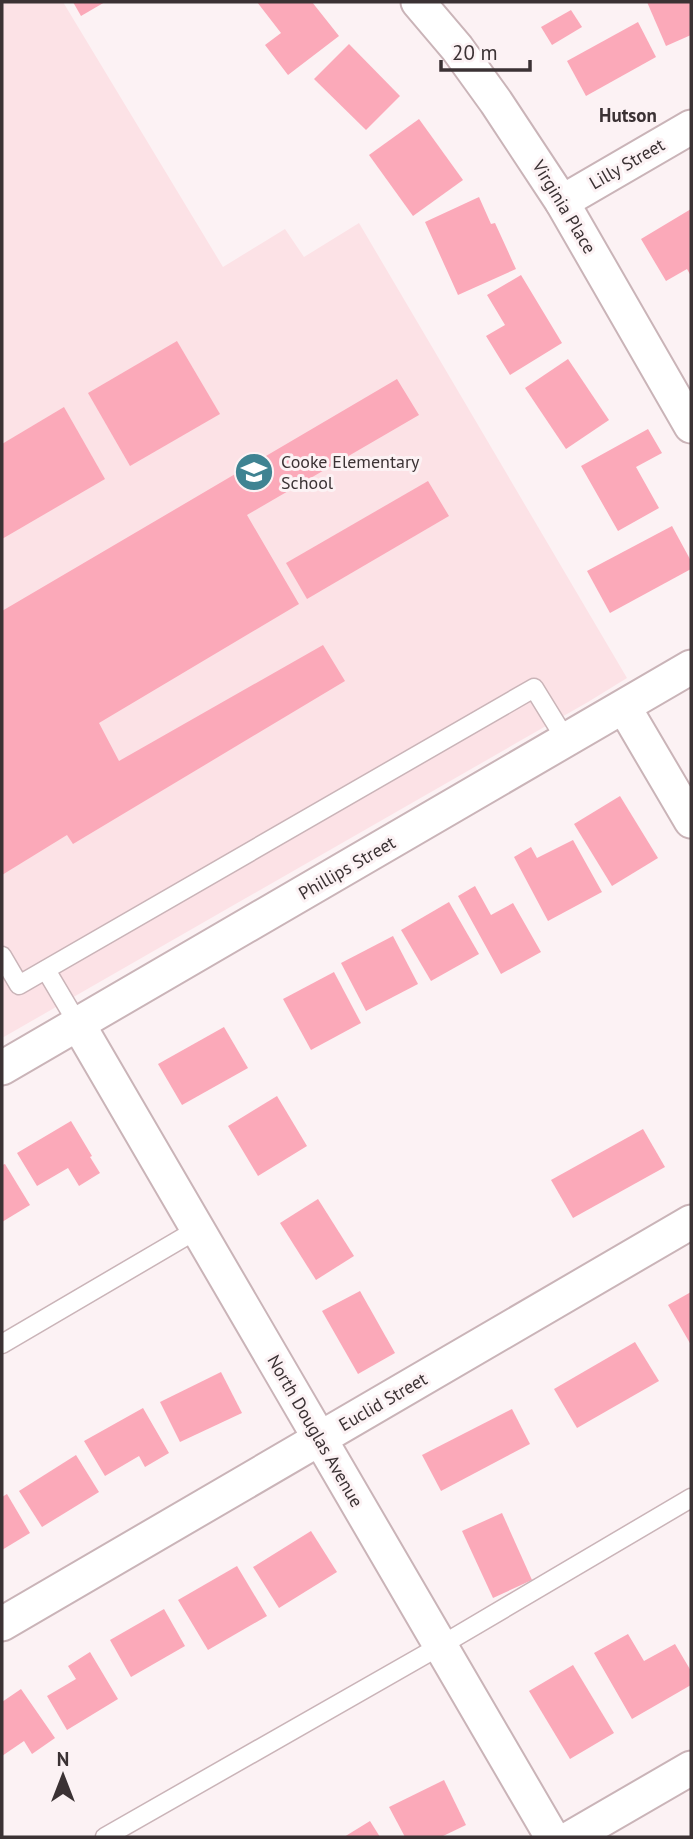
<svg xmlns="http://www.w3.org/2000/svg" width="693" height="1839" font-family="'PT Sans',sans-serif">
  <style>
    .built { fill: #fce2e6 }
    .building { fill: #fba9b9 }
    .lines { fill: none; stroke-linecap: round; stroke-linejoin: round }
    .lane-casing { stroke: #cab4b8; stroke-width: 21 }
    .street-casing { stroke: #cab4b8; stroke-width: 37 }
    .lane { stroke: #fff; stroke-width: 18 }
    .street { stroke: #fff; stroke-width: 33 }
    .labels { text-anchor: middle; stroke-width: 6; stroke-linejoin: round; paint-order: stroke }
    .street-label { font-size: 18px; fill: #3b3234; stroke: #fcf2f4 }
    .poi-label { font-size: 18px; fill: #3b3234; stroke: #fcf2f4; text-anchor: start }
    .neighbourhood-label { font-size: 19px; font-weight: bold; fill: #3b3234; stroke: #fcf2f4 }
  </style>
  <rect width="100%" height="100%" fill="#fcf2f4"/>
  <polygon class="built" points="2,2 63,2 223,267 285,229 304,257 359,223 627,678 588,702 2,1038"/>
  <g class="building">
    <polygon points="73,2 105,2 81,16"/>
    <polygon points="257,2 312,2 339,36 288,75 265,45 281,33"/>
    <polygon points="647,2 691,2 691,35 666,46"/>
    <polygon points="571,10 582,27 552,45 541,27"/>
    <polygon points="638,22 656,57 586,96 567,61"/>
    <polygon points="349,44 400,96 366,130 314,79"/>
    <polygon points="419,119 463,180 413,216 369,155"/>
    <polygon points="479,197 491,224 495,223 516,269 458,295 425,222"/>
    <polygon points="691,209 691,276 687,269 666,281 641,239"/>
    <polygon points="521,275 562,343 510,375 486,336 505,325 487,295"/>
    <polygon points="177,341 220,414 130,466 88,393"/>
    <polygon points="568,359 609,420 566,449 525,388"/>
    <polygon points="397,379 419,415 247,515 299,604 99,723 119,761 323,645 345,681 73,844 67,835 2,875 2,611"/>
    <polygon points="64,407 105,479 2,539 2,444"/>
    <polygon points="648,429 662,453 636,467 659,508 618,531 581,466"/>
    <polygon points="428,481 449,516 307,599 286,563"/>
    <polygon points="672,526 691,561 691,569 610,613 587,571"/>
    <polygon points="620,796 658,858 612,886 574,824"/>
    <polygon points="573,840 602,892 548,921 514,857 531,847 537,858"/>
    <polygon points="475,886 491,915 513,903 541,952 501,974 458,896"/>
    <polygon points="449,902 479,954 431,981 401,930"/>
    <polygon points="393,936 418,984 366,1011 341,963"/>
    <polygon points="334,972 361,1023 311,1050 283,999"/>
    <polygon points="224,1027 248,1068 182,1105 158,1064"/>
    <polygon points="277,1096 307,1146 258,1176 228,1126"/>
    <polygon points="71,1121 92,1156 90,1157 100,1173 79,1186 68,1168 37,1186 17,1153"/>
    <polygon points="643,1129 665,1167 573,1218 551,1180"/>
    <polygon points="5,1164 30,1205 2,1222 2,1165"/>
    <polygon points="318,1199 354,1256 316,1280 280,1223"/>
    <polygon points="360,1291 395,1353 358,1374 322,1311"/>
    <polygon points="691,1292 691,1345 668,1305"/>
    <polygon points="635,1342 659,1381 577,1428 554,1389"/>
    <polygon points="221,1372 242,1413 180,1442 160,1402"/>
    <polygon points="143,1408 169,1453 145,1467 139,1456 105,1476 84,1441"/>
    <polygon points="512,1409 530,1444 441,1491 422,1455"/>
    <polygon points="76,1455 99,1492 42,1527 19,1491"/>
    <polygon points="7,1494 30,1533 2,1550 2,1497"/>
    <polygon points="502,1513 532,1580 493,1598 462,1531"/>
    <polygon points="311,1531 337,1572 279,1608 253,1567"/>
    <polygon points="237,1566 267,1616 208,1650 178,1600"/>
    <polygon points="164,1609 185,1646 131,1677 110,1640"/>
    <polygon points="628,1634 644,1661 675,1644 691,1671 691,1685 632,1719 594,1653"/>
    <polygon points="90,1652 118,1699 67,1730 47,1696 76,1679 68,1666"/>
    <polygon points="573,1665 614,1733 570,1759 529,1691"/>
    <polygon points="21,1689 55,1738 32,1754 24,1741 2,1756 2,1702"/>
    <polygon points="444,1780 466,1825 441,1837 405,1837 389,1807"/>
    <polygon points="370,1821 380,1837 344,1837"/>
  </g>
  <g class="lines">
    <g class="lane-casing">
      <g id="lane">
        <polyline points="2,956 19,985 534,688 566,740"/>
        <polyline points="46,970 78,1024"/>
        <polyline points="2,1344 198,1229"/>
        <polyline points="105,1837 440,1646 691,1498"/>
      </g>
    </g>
    <g class="street-casing">
      <g id="street">
        <polyline points="418,2 457,48 496,102 562,202 691,426"/>
        <polyline points="562,202 691,127"/>
        <polyline points="624,707 691,821"/>
        <polyline points="78,1024 552,1837"/>
        <polyline points="2,1068 691,667"/>
        <polyline points="2,1624 691,1222"/>
        <polyline points="572,1837 691,1768"/>
      </g>
    </g>
    <use href="#lane" class="lane"/>
    <use href="#street" class="street"/>
  </g>
  <defs>
    <g id="school-disc" transform="scale(2.0125)"><circle r="9.5" fill="#3f8392" stroke="#fcf2f4"/><path d="M0-5L7-2L0 1L-7-2ZM-4 1L0 2.5L4 1V4Q0 6-4 4Z" fill="#fff"/></g>
  </defs>
  <g fill-rule="evenodd">
    <use href="#school-disc" x="254" y="472"/>
  </g>
  <g class="labels">
    <g class="street-label">
      <text transform="translate(627 164) rotate(-30)" y="6">Lilly Street</text>
      <text transform="translate(564 207) rotate(59)" y="6">Virginia Place</text>
      <text transform="translate(347 868) rotate(-30)" y="6">Phillips Street</text>
      <text transform="translate(383 1402) rotate(-30)" y="6">Euclid Street</text>
      <text transform="translate(315 1431) rotate(60)" y="6">North Douglas Avenue</text>
    </g>
    <g class="poi-label">
      <text x="281" y="468">Cooke Elementary<tspan x="281" dy="21">School</tspan></text>
    </g>
    <g class="neighbourhood-label">
      <text x="628" y="122">Hutson</text>
    </g>
  </g>
  <rect width="693" height="1839" fill="none" stroke="#3b3234" stroke-width="7"/>
  <g transform="translate(63 1776)" stroke="#fcf2f4" stroke-width="5" paint-order="stroke">
  <path d="M0-5L12 26L0 18L-12 26Z" fill="#3b3234"/>
  <text y="-10" font-size="19" font-weight="bold" text-anchor="middle" fill="#3b3234">N</text>
  </g>
  <path d="M441 60v10h89v-10" fill="none" stroke="#3b3234" stroke-width="3.5"/>
  <text x="452" y="60" font-size="21" fill="#3b3234" stroke="#fcf2f4" stroke-width="5" paint-order="stroke">20 m</text>
</svg>
